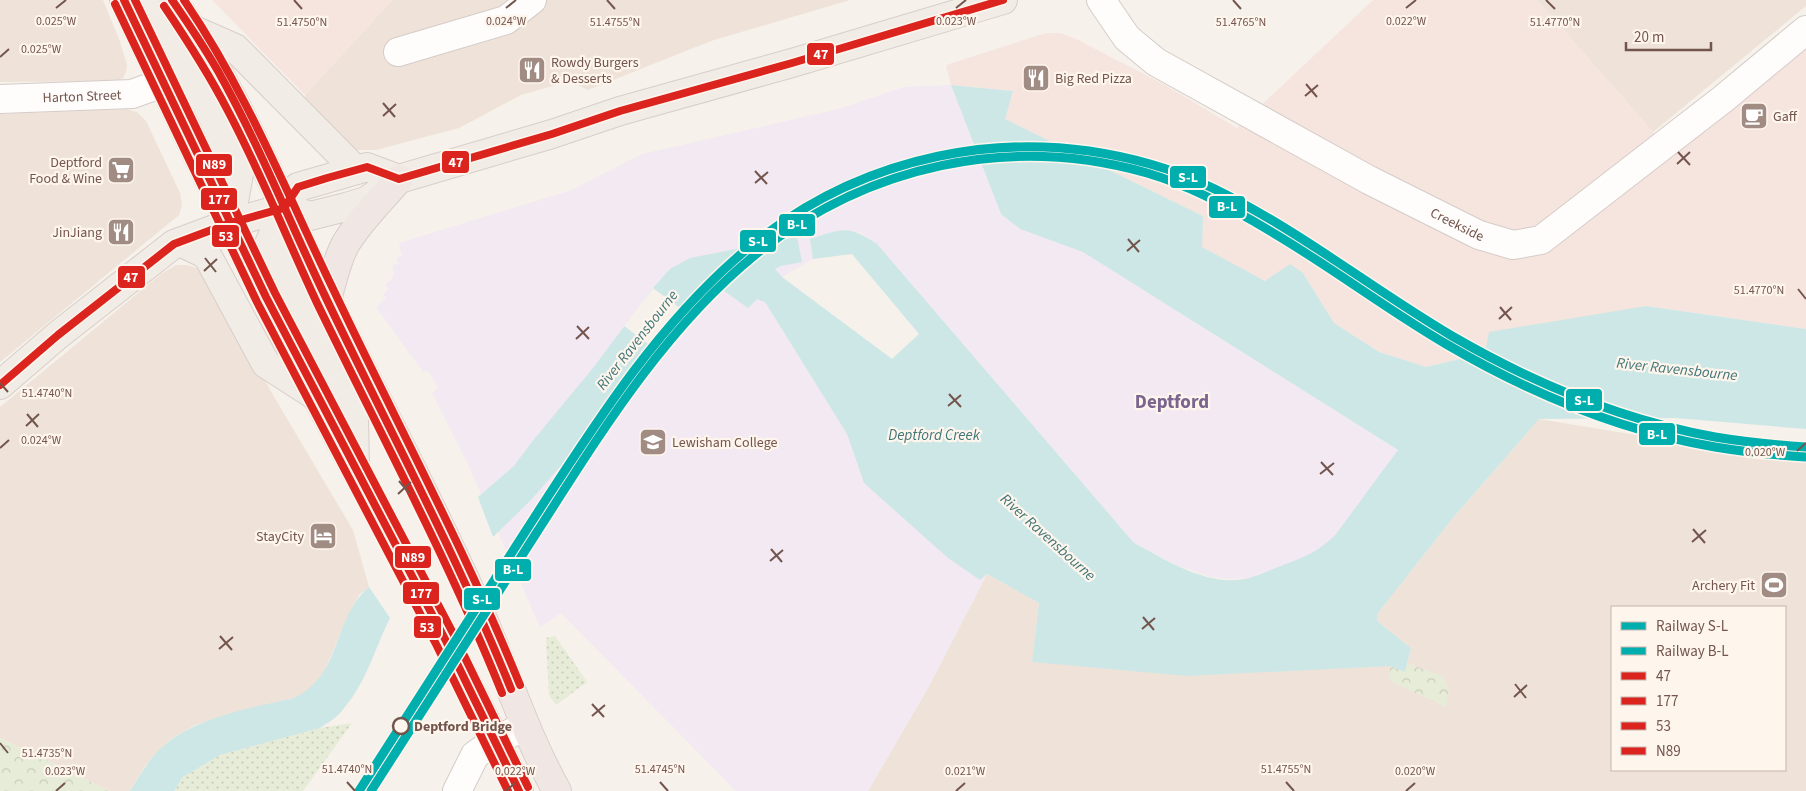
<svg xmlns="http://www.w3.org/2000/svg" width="1806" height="791" font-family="'Source Sans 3',sans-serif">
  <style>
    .residential { fill: #efe3d9; fill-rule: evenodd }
    .commercial { fill: #f6e5df }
    .education { fill: #f2e9f2 }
    .grass { fill: url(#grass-dots) }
    .forest { fill: url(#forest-crowns) }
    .water { fill: #cde7e6 }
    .pier { fill: #f6f1eb }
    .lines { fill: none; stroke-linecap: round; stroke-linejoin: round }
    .minor-casing { stroke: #d5ccc8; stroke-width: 30 }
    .major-casing { stroke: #d8ceca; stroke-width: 30 }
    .highway-casing { stroke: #d8ceca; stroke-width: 30 }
    .minor { stroke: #fefdfc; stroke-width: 28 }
    .major { stroke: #f1ece6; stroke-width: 28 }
    .highway { stroke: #f0e7e5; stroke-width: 28 }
    .bus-1-casing { stroke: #fef5ed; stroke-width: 11 }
    .bus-2-casing { stroke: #fef5ed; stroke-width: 11 }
    .bus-3-casing { stroke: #fef5ed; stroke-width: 11 }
    .bus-4-casing { stroke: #fef5ed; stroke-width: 11 }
    .bus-1 { stroke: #dc241f; stroke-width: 8 }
    .bus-2 { stroke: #dc241f; stroke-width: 8 }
    .bus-3 { stroke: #dc241f; stroke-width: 8 }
    .bus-4 { stroke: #dc241f; stroke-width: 8 }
    .rail-1-casing { stroke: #fef5ed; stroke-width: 12 }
    .rail-2-casing { stroke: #fef5ed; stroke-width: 12 }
    .rail-1 { stroke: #00afad; stroke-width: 9 }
    .rail-2 { stroke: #00afad; stroke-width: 9 }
    .ticks { fill: none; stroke: #73554d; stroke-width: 2 }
    .stop-dot { fill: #fef5ed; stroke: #73554d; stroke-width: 2.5 }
    .labels { text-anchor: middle; stroke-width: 4.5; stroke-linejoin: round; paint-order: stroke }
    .poi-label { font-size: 14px; fill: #73554d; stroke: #fef5ed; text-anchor: start }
    .street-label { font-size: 14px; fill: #73554d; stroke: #fef5ed }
    .stop-label { font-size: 14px; font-weight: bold; fill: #73554d; stroke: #fef5ed; text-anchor: start }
    .water-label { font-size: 15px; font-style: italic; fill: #417678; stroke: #fef5ed }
    .district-label { font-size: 19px; font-weight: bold; fill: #7b658f; stroke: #fef5ed }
    .ticks-label { font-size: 12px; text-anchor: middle; fill: #73554d; stroke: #fef5ed; stroke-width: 4.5; stroke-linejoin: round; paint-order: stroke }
    .line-badge { stroke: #fef5ed; stroke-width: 2 }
    .badge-label { font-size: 14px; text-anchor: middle; font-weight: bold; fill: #fff }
  </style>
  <defs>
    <pattern id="grass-dots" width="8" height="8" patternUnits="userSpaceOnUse" patternTransform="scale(1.25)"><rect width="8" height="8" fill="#e6ecd7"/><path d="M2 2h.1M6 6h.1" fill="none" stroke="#c9ccba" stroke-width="1.8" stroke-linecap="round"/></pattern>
    <pattern id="forest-crowns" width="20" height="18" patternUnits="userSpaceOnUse" patternTransform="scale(1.25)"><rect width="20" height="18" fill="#e6ecd7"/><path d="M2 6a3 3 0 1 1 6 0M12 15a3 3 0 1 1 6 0" fill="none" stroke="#c9ccba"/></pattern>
  </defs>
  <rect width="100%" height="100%" fill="#f6f1eb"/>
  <g class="residential">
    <polygon points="0,0 103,0 119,39 127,65 126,72 123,78 117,81 0,82"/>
    <polygon points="392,0 850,0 711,41 588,90 570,81 521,95 459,128 376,150 357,150 341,144 308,113 305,95"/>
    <polygon points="1537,0 1806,0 1806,6 1653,132"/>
    <polygon points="126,109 137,112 146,121 180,193 182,205 179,215 0,362 0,114"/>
    <polygon points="176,265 187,265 200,269 237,329 273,395 353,530 369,587 359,595 346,620 324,672 315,685 303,694 291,699 195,725 170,740 160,749 145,766 130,791 110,791 0,738 0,407 161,274"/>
    <path d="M1539,419L1806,463V791H868L928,688L987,574L1039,603L1032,662L1390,666L1405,672L1411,648L1377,621L1378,613L1452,519ZM1612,607H1785V770H1612Z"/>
  </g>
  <g class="commercial">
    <polygon points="212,0 392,0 305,95"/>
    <polygon points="1373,0 1537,0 1653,132 1674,151 1806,43 1806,329 1646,306 1485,353 1426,367 1379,352 1334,323 1303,273 1265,281 1201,247 1203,216 1004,119 1013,91 951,85 946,65 1046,33 1060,33 1076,39 1165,85 1237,128"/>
  </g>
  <polygon class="education" points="951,85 1001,214 1020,229 1083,252 1399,451 1336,534 1325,546 1311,555 1248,578 1230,579 1211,577 1176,565 1134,543 877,244 859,232 782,277 765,302 847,434 864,483 987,574 928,688 868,791 736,791 561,613 540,627 467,462 432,393 438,388 428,370 423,372 376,307 386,298 383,294 389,289 385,285 392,279 394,273 392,265 398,264 397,258 402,256 399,243 572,190 642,154 839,109 904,87"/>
  <g class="grass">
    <polygon points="555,636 587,682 556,705 549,695 546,638"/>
    <polygon points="352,723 303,791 174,791 183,777 220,755 320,728"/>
  </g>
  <g class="forest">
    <polygon points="1407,663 1444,677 1449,691 1446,707 1390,681 1390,666 1405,672"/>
    <polygon points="0,738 110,791 0,791"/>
  </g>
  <g class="water">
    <path d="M951,85L1013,91L1005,119L1203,216L1202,247L1265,281L1290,264L1303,273L1334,323L1379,352L1426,367L1485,353L1489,332L1646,306L1806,329V429L1675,418L1539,419L1452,519L1378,613L1377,621L1411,648L1405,672L1390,666L1187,676L1032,662L1039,603L987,574L980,580L948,558L864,483L847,434L765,302L757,299L748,308L720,288L694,294L687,301L688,309L653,349L598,423L531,500L493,537L478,497L514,466L531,443L593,368L653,288L670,269L690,258L797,237L802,262L781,266L775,269L782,277L892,359L919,334L852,254L813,259L810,239C842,229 847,224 877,244L1134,543C1168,561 1209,588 1249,578C1259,575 1270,570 1281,566C1304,557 1319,552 1336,534L1398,450L1083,252L1020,229L1001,214Z"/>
    <path d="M369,587L390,618C375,648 366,683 344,708C338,717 329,722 320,728L220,755L183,777L174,791H130C139,777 147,762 159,750C191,719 248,708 291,699C343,678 331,619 369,587Z"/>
  </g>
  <polygon class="pier" points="653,288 688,314 656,350 624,326"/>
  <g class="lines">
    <g class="minor-casing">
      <g id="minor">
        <path id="s1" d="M1101,0L1127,38L1156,62L1369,180L1479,235L1513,245L1541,240L1723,99L1806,30"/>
        <polyline points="398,52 506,20 532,0"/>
        <path id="s2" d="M0,99L132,94L163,83"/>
        <polyline points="457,791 475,755 495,741 525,726"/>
      </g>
    </g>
    <g class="major-casing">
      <g id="major">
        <polyline points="151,0 209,109 239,174 230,223"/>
        <polyline points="194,30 235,48 356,170"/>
        <polyline points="284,208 310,216 346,207 366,201 399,179 552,134 620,111 792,63 1003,0"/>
        <polyline points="180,242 207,255 266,364 317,397"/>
        <polyline points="0,385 58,335 174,244 230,223 284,208"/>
        <polyline points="355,466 354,420 269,244 284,208 298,187 367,167 399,179"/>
      </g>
    </g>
    <g class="highway-casing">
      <g id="highway">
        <path d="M124,0C187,132 248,266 316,395C385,526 457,657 519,791"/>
        <path d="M172,0C235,86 273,187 319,282C372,394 432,503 482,617C507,675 526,736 557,791"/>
        <path d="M327,300C332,282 336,262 345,245C359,221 381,200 399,179"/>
      </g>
    </g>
    <use href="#minor" class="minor"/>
    <use href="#major" class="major"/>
    <use href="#highway" class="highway"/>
    <g class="bus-1-casing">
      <g id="bus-1">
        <polyline points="284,208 298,187 327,178 367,167 399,179 552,134 620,111 792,63 1003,0"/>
        <polyline points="0,385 58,335 174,244 230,223 284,208"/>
      </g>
    </g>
    <g class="bus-2-casing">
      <g id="bus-2">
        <polyline points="124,0 266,297 446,641 519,791"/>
        <path d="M172,0C188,23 204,47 218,71C259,144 290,223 326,298C388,428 457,555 511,689"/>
      </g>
    </g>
    <g class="bus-3-casing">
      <g id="bus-3">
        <polyline points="115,4 257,302 437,646 508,791"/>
        <path d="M164,6C187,40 209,74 228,111C261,173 287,239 317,303C380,433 448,559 502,693"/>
      </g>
    </g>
    <g class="bus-4-casing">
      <g id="bus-4">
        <polyline points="135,0 275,293 455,637 528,787"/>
        <path d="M184,0C247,92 287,194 335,293C397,424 466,551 520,685"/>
      </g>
    </g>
    <use href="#bus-1" class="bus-1"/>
    <use href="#bus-2" class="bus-2"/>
    <use href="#bus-3" class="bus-3"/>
    <use href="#bus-4" class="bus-4"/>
    <g class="rail-1-casing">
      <path id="rail-1" d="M359,791C415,704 471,616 527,529C591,430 655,326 747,249C860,155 1009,124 1150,164C1194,176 1236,199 1275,222C1335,258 1391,300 1452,336C1533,383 1622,420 1715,437C1745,442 1776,445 1806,447"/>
    </g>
    <g class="rail-2-casing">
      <path id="rail-2" d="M371,791C426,705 482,618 537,532C600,434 664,329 755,255C867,165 1009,134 1147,173C1191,186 1232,208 1270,231C1330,266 1386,309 1446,344C1528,392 1620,431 1715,447C1745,452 1775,455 1805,457"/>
    </g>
    <use href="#rail-1" class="rail-1"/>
    <use href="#rail-2" class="rail-2"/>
  </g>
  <path class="ticks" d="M294,0L302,9M607,0L615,9M1233,0L1241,9M1546,0L1555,9M56,8L66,0M506,8L516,0M956,8L966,0M1406,8L1416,0M0,57L9,49M1306,84L1317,97M1305,96L1318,85M383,103L395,117M383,116L396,104M1678,152L1690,165M1677,164L1690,152M755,171L767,184M755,183L768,172M1128,239L1139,252M1127,251L1140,240M205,258L216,272M204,271L217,259M1798,289L1806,299M1500,307L1511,320M1499,319L1512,307M577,326L589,339M576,339L589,327M0,383L8,392M949,394L961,407M948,406L961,395M27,414L38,427M26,426L39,414M0,448L9,440M1797,451L1806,443M1321,462L1333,475M1320,474L1334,463M399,481L410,494M398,494L411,482M1693,529L1705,543M1692,542L1706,530M771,549L782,562M770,561L783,550M1143,617L1154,630M1142,629L1155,618M220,636L232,650M219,649L233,637M1515,684L1526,698M1514,697L1527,685M592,704L604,717M592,716L605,705M0,743L8,753M347,782L355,791M660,782L668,791M1286,782L1294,791M56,791L65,783M506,791L515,783M956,791L965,783M1406,791L1415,783"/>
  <defs>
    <g id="restaurant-square" transform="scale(1.4375)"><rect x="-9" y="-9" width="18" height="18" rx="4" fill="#a18c84" stroke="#fef5ed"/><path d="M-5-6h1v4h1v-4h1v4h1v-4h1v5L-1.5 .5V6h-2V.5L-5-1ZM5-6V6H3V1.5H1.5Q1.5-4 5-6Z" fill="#fff"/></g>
    <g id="cafe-square" transform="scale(1.4375)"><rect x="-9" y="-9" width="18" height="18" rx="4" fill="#a18c84" stroke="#fef5ed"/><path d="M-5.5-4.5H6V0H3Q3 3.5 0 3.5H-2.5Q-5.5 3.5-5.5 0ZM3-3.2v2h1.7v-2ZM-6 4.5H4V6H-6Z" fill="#fff"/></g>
    <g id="supermarket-square" transform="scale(1.4375)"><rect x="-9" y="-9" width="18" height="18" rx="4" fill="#a18c84" stroke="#fef5ed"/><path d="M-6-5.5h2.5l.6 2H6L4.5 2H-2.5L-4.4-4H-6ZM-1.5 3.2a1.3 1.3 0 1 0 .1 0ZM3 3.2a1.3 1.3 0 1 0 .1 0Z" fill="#fff"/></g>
    <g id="university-square" transform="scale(1.4375)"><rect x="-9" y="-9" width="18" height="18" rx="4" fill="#a18c84" stroke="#fef5ed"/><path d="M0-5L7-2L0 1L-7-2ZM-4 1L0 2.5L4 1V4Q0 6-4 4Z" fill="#fff"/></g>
    <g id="hotel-square" transform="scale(1.4375)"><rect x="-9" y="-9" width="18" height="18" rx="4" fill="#a18c84" stroke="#fef5ed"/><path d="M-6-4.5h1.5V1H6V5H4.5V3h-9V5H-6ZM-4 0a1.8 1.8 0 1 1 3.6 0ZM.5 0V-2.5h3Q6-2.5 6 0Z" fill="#fff"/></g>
    <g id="stadium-square" transform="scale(1.4375)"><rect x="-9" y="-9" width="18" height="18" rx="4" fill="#a18c84" stroke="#fef5ed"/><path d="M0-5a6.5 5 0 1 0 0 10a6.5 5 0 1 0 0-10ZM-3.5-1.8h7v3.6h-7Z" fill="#fff"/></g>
  </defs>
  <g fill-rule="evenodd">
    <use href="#restaurant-square" x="532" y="70"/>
    <use href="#restaurant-square" x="1036" y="78"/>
    <use href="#cafe-square" x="1754" y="116"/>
    <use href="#supermarket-square" x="121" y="170"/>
    <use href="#restaurant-square" x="121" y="232"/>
    <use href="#university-square" x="653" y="442"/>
    <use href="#hotel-square" x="323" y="536"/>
    <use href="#stadium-square" x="1774" y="585"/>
  </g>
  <circle class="stop-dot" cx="401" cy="726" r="8"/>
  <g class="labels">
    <g class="poi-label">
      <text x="551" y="67">Rowdy Burgers<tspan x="551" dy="16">&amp; Desserts</tspan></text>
      <text x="1055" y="83">Big Red Pizza</text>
      <text x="1773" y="121">Gaff</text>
      <text x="102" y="167" text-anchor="end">Deptford<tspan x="102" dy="16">Food &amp; Wine</tspan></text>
      <text x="102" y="237" text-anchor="end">JinJiang</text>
      <text x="672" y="447">Lewisham College</text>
      <text x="304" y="541" text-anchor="end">StayCity</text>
      <text x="1755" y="590" text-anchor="end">Archery Fit</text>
    </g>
    <g class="street-label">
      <text dy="5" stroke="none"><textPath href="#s2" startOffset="82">Harton Street</textPath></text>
      <text dy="5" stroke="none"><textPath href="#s1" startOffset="426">Creekside</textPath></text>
    </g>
    <g class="stop-label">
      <text x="414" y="731">Deptford Bridge</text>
    </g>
    <g class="water-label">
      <text transform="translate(637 340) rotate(-52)" y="5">River Ravensbourne</text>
      <text transform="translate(1677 369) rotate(6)" y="5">River Ravensbourne</text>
      <text x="934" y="440">Deptford Creek</text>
      <text transform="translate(1048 537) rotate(42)" y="5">River Ravensbourne</text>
    </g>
    <g class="district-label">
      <text x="1172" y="408">Deptford</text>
    </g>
  </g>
  <g class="ticks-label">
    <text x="56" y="25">0.025°W</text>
    <text x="506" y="25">0.024°W</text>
    <text x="956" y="25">0.023°W</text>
    <text x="1406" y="25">0.022°W</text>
    <text x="1241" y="26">51.4765°N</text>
    <text x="1555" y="26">51.4770°N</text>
    <text x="302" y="26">51.4750°N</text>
    <text x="615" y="26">51.4755°N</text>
    <text x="41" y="53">0.025°W</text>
    <text x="1759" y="294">51.4770°N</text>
    <text x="47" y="397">51.4740°N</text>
    <text x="41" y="444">0.024°W</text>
    <text x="1765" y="456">0.020°W</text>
    <text x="47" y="757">51.4735°N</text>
    <text x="347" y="773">51.4740°N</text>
    <text x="660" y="773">51.4745°N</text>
    <text x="1286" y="773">51.4755°N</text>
    <text x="65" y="775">0.023°W</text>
    <text x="515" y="775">0.022°W</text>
    <text x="965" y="775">0.021°W</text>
    <text x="1415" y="775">0.020°W</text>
  </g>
  <g class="line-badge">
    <rect x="806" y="42" width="29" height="24" rx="5" fill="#dc241f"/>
    <rect x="441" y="150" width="29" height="24" rx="5" fill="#dc241f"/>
    <rect x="195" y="153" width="38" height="24" rx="5" fill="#dc241f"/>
    <rect x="1169" y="165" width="38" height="24" rx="5" fill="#00afad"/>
    <rect x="200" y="187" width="38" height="24" rx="5" fill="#dc241f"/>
    <rect x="1208" y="195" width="38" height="24" rx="5" fill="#00afad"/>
    <rect x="778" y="213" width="38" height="24" rx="5" fill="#00afad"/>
    <rect x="211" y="224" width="29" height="24" rx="5" fill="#dc241f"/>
    <rect x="739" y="229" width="38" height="24" rx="5" fill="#00afad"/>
    <rect x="117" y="265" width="29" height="24" rx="5" fill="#dc241f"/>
    <rect x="1565" y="388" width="38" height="24" rx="5" fill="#00afad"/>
    <rect x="1638" y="422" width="38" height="24" rx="5" fill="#00afad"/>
    <rect x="394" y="545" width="38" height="24" rx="5" fill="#dc241f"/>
    <rect x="494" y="558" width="38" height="24" rx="5" fill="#00afad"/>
    <rect x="402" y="581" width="38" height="24" rx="5" fill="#dc241f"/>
    <rect x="463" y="587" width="38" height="24" rx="5" fill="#00afad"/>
    <rect x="413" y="615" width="29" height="24" rx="5" fill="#dc241f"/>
  </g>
  <g class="badge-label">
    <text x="821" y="59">47</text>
    <text x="456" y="167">47</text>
    <text x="214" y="169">N89</text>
    <text x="1188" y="182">S-L</text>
    <text x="219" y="204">177</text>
    <text x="1227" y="211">B-L</text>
    <text x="797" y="229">B-L</text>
    <text x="226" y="241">53</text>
    <text x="758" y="246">S-L</text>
    <text x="131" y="282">47</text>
    <text x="1584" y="405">S-L</text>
    <text x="1657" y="439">B-L</text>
    <text x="413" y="562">N89</text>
    <text x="513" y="574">B-L</text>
    <text x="421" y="598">177</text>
    <text x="482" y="604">S-L</text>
    <text x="427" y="632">53</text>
  </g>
  <rect x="1611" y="606" width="175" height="165" fill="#fef5ed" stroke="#c6b5ad"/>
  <rect x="1621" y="622" width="25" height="8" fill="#00afad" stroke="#c6b5ad"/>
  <text x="1656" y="631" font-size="15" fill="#73554d">Railway S-L</text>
  <rect x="1621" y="647" width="25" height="8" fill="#00afad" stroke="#c6b5ad"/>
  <text x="1656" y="656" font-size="15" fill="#73554d">Railway B-L</text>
  <rect x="1621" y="672" width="25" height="8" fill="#dc241f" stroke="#c6b5ad"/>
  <text x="1656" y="681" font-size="15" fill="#73554d">47</text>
  <rect x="1621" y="697" width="25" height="8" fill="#dc241f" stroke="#c6b5ad"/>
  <text x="1656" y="706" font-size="15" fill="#73554d">177</text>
  <rect x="1621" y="722" width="25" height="8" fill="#dc241f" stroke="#c6b5ad"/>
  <text x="1656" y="731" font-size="15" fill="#73554d">53</text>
  <rect x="1621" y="747" width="25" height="8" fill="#dc241f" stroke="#c6b5ad"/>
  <text x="1656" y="756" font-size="15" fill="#73554d">N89</text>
  <path d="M1626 42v8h85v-8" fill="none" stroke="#73554d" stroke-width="2.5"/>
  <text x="1634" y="42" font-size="15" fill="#73554d" stroke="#fef5ed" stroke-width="4" paint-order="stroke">20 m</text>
</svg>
